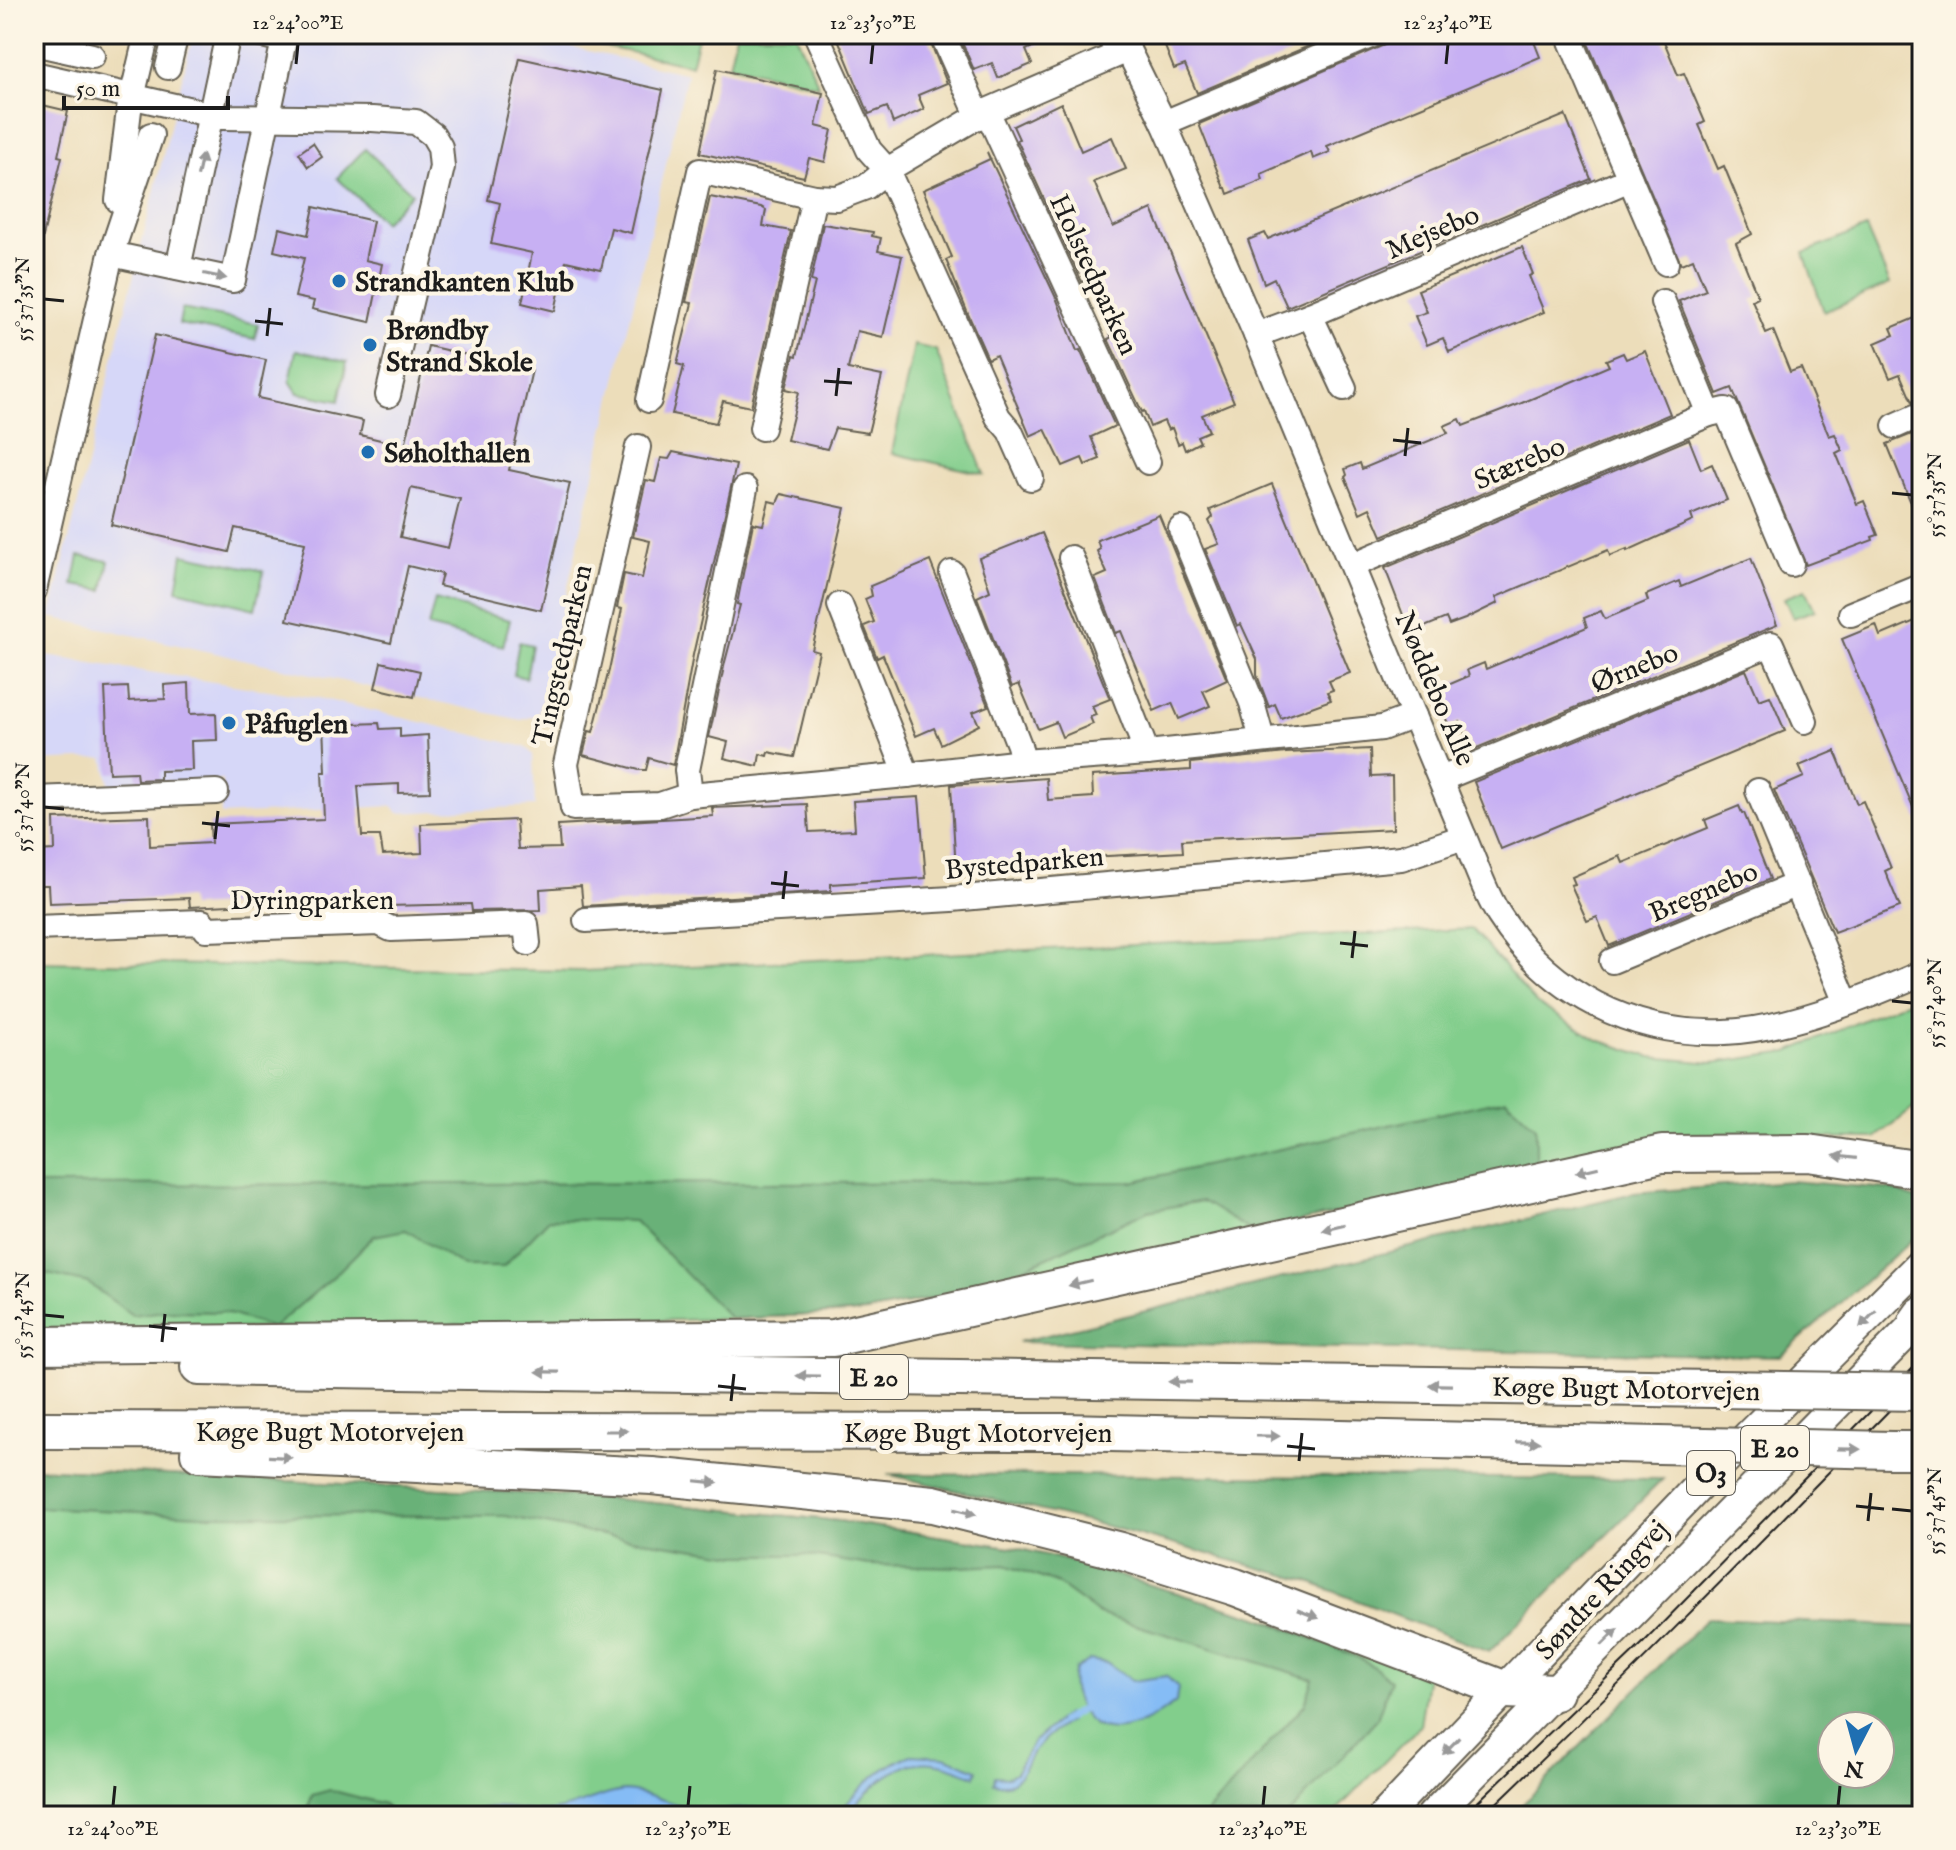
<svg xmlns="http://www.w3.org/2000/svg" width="1956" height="1850" font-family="'IM FELL English',serif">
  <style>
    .built { fill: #d6d7f8 }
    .green { fill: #82ce8c; stroke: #4f7554; stroke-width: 2 }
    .forest { fill: #69b178; stroke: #42664a; stroke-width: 2; fill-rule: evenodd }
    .water { fill: #85bcf5; stroke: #506c88; stroke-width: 2 }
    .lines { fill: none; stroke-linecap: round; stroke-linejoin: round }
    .stream { stroke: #85bcf5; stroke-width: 7 }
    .building { fill: #c7b0f3; fill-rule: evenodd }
    .minor-casing { stroke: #656053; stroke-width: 28 }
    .major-casing { stroke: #656053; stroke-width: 34 }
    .highway-casing { stroke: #656053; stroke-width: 40 }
    .minor { stroke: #fff; stroke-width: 24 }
    .major { stroke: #fff; stroke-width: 30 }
    .highway { stroke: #fff; stroke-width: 36 }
    .tram { stroke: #1c1c1c; stroke-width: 2 }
    .highway-bridge-casing { stroke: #656053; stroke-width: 40; stroke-linecap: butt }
    .highway-bridge { stroke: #fff; stroke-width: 36 }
    .oneway { fill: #999 }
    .ticks { fill: none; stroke: #1c1c1c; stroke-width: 3 }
    .poi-dot { fill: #1f6fb2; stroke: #fcf5e5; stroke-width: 3 }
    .labels { text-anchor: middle; stroke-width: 8; stroke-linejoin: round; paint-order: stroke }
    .shield { fill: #fcf5e5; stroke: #5f5d58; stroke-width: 2 }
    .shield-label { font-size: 26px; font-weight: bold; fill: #1c1c1c }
    .street-label { font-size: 28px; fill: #1c1c1c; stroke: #fcf5e5 }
    .poi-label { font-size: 28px; font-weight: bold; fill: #1c1c1c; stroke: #fcf5e5; text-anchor: start }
    .neatline { fill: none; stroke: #1c1c1c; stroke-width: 3 }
    .ticks-label { font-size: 20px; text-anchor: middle; fill: #1c1c1c }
  </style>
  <rect width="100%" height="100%" fill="#fcf5e5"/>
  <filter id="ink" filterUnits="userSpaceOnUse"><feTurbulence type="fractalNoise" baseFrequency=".0125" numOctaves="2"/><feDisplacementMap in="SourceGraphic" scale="16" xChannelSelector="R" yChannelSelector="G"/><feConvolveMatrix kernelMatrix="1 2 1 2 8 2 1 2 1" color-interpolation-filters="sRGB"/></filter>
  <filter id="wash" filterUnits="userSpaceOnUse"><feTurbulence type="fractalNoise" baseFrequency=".006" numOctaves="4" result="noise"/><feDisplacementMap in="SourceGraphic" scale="32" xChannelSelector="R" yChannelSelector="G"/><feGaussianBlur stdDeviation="1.8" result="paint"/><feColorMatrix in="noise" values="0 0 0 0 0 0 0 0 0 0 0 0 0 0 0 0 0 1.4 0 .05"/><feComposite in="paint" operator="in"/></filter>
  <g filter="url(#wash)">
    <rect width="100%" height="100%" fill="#ecddba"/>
    <g class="built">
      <polygon points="193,34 514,34 687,74 538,715 521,720 50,617"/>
      <polygon points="40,655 323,699 526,747 533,755 535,806 398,813 393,806 221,815 222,780 110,787 104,758 34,761 34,689"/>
    </g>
    <g class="green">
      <polygon points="545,34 699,34 691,65"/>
      <polygon points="736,34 796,34 819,86 729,65"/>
      <polygon points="365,149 412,193 384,222 337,178"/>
      <polygon points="1866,228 1890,284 1824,312 1804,253"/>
      <polygon points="182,309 258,324 255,339 179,324"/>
      <polygon points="914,345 936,350 984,474 892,453"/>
      <polygon points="296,350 347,362 339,401 298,393 290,381"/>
      <polygon points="183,554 264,571 255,609 177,590"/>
      <polygon points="79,556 109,561 103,590 73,585"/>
      <polygon points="1805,590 1815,610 1793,618 1784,598"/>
      <polygon points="435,600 510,620 503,646 428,627"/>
      <polygon points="519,642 532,645 526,678 513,675"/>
      <polygon points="1472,929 1536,1003 1598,1040 1651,1057 1713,1063 1788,1052 1922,995 1922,1102 1875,1138 1655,1137 1536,1170 867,1312 731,1319 273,1328 34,1329 34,962 584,971"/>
      <polygon points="34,1468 593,1497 839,1521 1016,1548 1066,1560 1258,1617 1428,1674 1420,1726 1331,1816 34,1816"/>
    </g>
    <g class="forest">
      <polygon points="1506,1099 1536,1127 1536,1170 1252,1232 1202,1201 1148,1211 978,1289 867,1312 731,1319 634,1221 549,1219 503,1267 464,1267 406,1230 374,1236 334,1276 273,1328 223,1312 166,1311 132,1315 88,1283 34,1271 34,1185 1131,1182"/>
      <polygon points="1790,1181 1890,1189 1922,1201 1922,1231 1781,1356 1018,1342 1633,1193"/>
      <polygon points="34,1468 593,1497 839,1521 1016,1548 1066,1560 1258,1617 1364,1660 1391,1680 1377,1719 1287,1816 1204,1816 1305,1704 1313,1679 1099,1614 1056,1583 1005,1565 961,1567 869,1565 805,1555 737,1555 596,1534 505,1516 202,1515 34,1507"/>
      <polygon points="887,1474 1663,1479 1489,1652 1307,1581 1114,1528"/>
      <path d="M1707,1618L1922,1627V1816H1511ZM1880,1726V1774H1832V1726Z"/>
      <polygon points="330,1790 384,1804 395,1816 306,1816 312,1795"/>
    </g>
    <g class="water">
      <path d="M1089,1660L1108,1663L1132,1681L1166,1676L1178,1687L1176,1702C1149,1723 1100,1750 1079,1706C1073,1693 1070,1683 1075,1669Z"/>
      <path d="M1066,1714L1069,1721C1057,1729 1043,1738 1034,1751C1022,1768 1020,1790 994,1783L995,1776L1007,1777L1015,1773L1033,1742Z"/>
      <path d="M911,1755L945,1757L977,1770L975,1776C958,1770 937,1760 919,1763C891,1766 862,1795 847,1816H837C857,1790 879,1767 911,1755Z"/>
      <path d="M624,1791C649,1792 671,1805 696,1809C733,1815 760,1799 800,1816H462C501,1797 513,1814 549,1811C575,1809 598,1794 624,1791Z"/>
    </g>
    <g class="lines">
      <polyline class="stream" points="1062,1721 1081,1710"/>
    </g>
    <g id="blocks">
      <g class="building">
        <polygon points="836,34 927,34 947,83 918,95 924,109 893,123 887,107 869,114"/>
        <polygon points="971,34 1060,34 1026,50 1032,64 998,78 992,63 974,70 960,38"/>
        <polygon points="1160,34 1320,34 1323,40 1197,93 1185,65 1174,69"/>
        <polygon points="1410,34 1531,34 1540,57 1327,146 1330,152 1313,159 1311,152 1261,174 1263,180 1228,194 1226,188 1224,188 1199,124"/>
        <polygon points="1584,34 1661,34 1678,75 1684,73 1705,122 1699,125 1718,169 1724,166 1752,234 1736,243 1758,297 1752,300 1766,333 1773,330 1790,372 1801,368 1829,436 1835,434 1842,450 1836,453 1857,504 1864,501 1878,535 1872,537 1873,540 1806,565 1732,388 1717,394 1679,301 1706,290 1693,259 1681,264"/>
        <polygon points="520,58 663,90 631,233 611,228 601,269 566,261 555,311 522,303 532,253 491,244 500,203 488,200"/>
        <polygon points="717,69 823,93 816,126 832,130 825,162 809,158 804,177 700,153"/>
        <polygon points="34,103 68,111 58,156 62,157 41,245 34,245"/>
        <polygon points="1061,103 1081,151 1112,137 1126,169 1094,182 1113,227 1152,209 1234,402 1202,415 1209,431 1197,436 1200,442 1185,450 1182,442 1178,444 1172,428 1168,430 1164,421 1150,427 1144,411 1142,412 1108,339 1112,337 1088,279 1082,282 1017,140 1019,139 1013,126"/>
        <polygon points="1565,115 1591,179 1287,307 1274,278 1264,283 1248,240 1265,233 1268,239"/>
        <polygon points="313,143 322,157 308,167 299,153"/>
        <polygon points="987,152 1057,300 1077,351 1080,350 1115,426 1091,437 1100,459 1085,465 1082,458 1063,466 1045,429 1030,436 996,355 988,359 968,314 946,260 952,257 923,190 990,159"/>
        <polygon points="710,197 761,207 766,210 763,226 791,231 751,407 723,401 716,423 672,414 684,366 677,364 692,303 686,302"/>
        <polygon points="314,207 373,221 365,260 382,264 370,322 312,309 314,301 295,297 304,258 274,251 279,228 308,235"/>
        <polygon points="823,224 873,232 872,236 881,238 878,251 902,256 883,337 857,331 848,369 882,376 868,433 835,428 827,449 787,440 799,392 786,389 794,355 797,356 815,282 811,281"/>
        <polygon points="1522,247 1533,274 1529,276 1544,312 1449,352 1443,338 1427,345 1415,316 1427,312 1418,290"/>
        <polygon points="1922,315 1922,399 1912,402 1900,374 1890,378 1875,343 1894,335 1891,328"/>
        <path d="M155,335L266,360L258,398L363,421L360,435L405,446L428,346L532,370L509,470L570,483L541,610L439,586L442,574L408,566L391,643L287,620L305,543L235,528L229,552L111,525ZM411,488L460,499L448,548L400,537Z"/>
        <polygon points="1645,351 1670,414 1382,536 1370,508 1360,513 1345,477 1347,475 1345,469 1360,463 1362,469 1448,433 1444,426 1460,419 1463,426 1517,405 1609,366 1606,360 1623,353 1626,359"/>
        <polygon points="1922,430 1922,530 1887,444"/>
        <polygon points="1689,439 1701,469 1712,464 1727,500 1691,515 1693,521 1627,551 1627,549 1610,556 1608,550 1496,597 1498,603 1465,619 1449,625 1446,618 1410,633 1385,568"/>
        <polygon points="673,452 736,465 693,655 673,765 649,758 646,770 639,770 583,755 589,731 593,732 609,670 622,609 617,608 624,574 642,578 650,541 633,537 646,480 655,482 661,458 669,459"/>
        <polygon points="1272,484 1350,673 1329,681 1333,690 1327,692 1331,700 1281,718 1275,704 1269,707 1257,675 1257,659 1241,624 1237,626 1205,549 1219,544 1209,521 1213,517 1210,510"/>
        <polygon points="781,494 845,508 812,650 819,652 794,757 768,752 767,756 760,754 758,766 724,758 728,742 709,737 725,662 740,605 737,604 753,523 763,525 769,501 777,503"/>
        <polygon points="1159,515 1227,680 1203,691 1210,706 1179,719 1172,703 1154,711 1121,631 1116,633 1095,578 1107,573 1097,551 1100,549 1097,540"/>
        <polygon points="1042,533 1110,699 1092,706 1096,715 1090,717 1093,724 1062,737 1056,722 1038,729 1019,684 1012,687 977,597 990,591 979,558"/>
        <polygon points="1751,558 1777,625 1472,750 1460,722 1449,726 1434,691 1469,676 1467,670 1484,663 1486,669 1587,627 1584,618 1601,611 1605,619 1648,601 1646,595 1679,581 1681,587"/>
        <polygon points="930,561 988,706 973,712 979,725 941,744 934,728 916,736 883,655 877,658 864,626 874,622 865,599 872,596 870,586"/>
        <polygon points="1922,618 1922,828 1842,639 1876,625 1880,636"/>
        <polygon points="381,662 420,671 414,697 375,688"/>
        <polygon points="1746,670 1759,700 1770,696 1785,731 1501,849 1474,782"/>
        <polygon points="189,683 190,714 216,713 217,740 191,741 192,770 160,771 160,779 137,780 136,772 109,773 105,688 128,687 129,701 165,699 164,685"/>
        <polygon points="379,723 380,729 400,728 400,737 428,735 430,792 399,793 399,784 358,786 362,836 380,836 383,855 422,853 421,824 516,820 518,849 560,848 558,825 713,816 712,808 807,804 809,832 855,830 853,801 919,797 926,878 831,884 831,891 583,906 581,886 540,889 541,910 472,911 471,904 345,907 345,899 190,907 189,898 49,903 48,885 34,885 34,851 55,850 54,819 149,816 150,846 211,843 210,824 324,819 322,772 326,772 324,725"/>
        <polygon points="1370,749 1371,777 1392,776 1393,829 1182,840 1183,852 1070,858 1070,865 956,871 951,785 1046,778 1048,800 1093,797 1092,776 1191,770 1191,763 1286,753"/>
        <polygon points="1835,751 1857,804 1863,801 1891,868 1885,871 1900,907 1834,932 1774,790 1804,777 1799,766"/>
        <polygon points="1739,806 1742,813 1744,813 1770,879 1609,946 1597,917 1587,921 1571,885 1575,884 1572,877 1620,856 1623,863 1708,828 1705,820"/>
      </g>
    </g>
  </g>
  <g filter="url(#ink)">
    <use href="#blocks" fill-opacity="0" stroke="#656053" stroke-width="2"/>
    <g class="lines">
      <g class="minor-casing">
        <g id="minor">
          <polyline points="816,34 869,150 887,170 998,417 1010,431 1031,478"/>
          <polyline points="942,34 979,117"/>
          <polyline points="1104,34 1128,50"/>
          <path d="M1126,34L1128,50L1164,123L1256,335L1464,837C1475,862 1484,892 1499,915C1549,993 1632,1036 1725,1032C1785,1030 1866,998 1922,973"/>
          <polyline points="1571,41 1666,263"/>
          <polyline points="34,43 92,56"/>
          <polyline points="168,67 176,34"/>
          <polyline points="34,74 222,117 372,119 416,122 433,135 440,147 442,167 388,395"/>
          <polyline points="987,111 1148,462"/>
          <polyline points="1164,123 1375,34"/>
          <polyline points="118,200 129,110 147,34"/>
          <polyline points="111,254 233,280 284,40 258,34"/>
          <polyline points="178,268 228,34"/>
          <polyline points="1663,302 1709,414"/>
          <polyline points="1310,315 1344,388"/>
          <polyline points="1256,335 1310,315 1630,179"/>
          <polyline points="649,400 700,171 814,197 837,198 866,187 887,170 987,111 1128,50"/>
          <polyline points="1895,426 1922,414"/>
          <polyline points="762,428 814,197"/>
          <polyline points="638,447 566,764 573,808 660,805 690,795 907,775 1023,762 1147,753 1382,728 1414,716"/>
          <polyline points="1181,529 1252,703 1262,739"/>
          <polyline points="1071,558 1147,753"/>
          <polyline points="1353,565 1709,414 1726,410 1791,564"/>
          <polyline points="952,573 1019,745 1023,762"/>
          <polyline points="34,590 111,254 151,135"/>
          <polyline points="840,605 907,775"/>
          <polyline points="1851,614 1922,585"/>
          <polyline points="1441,779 1771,644 1805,721"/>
          <polyline points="1758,791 1846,1003"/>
          <polyline points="690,795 687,770 745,489"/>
          <polyline points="34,799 216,792"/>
          <polyline points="586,920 952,899 1401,858 1464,837"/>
          <polyline points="34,928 202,922 206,929 379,923 391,929 526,924 528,943"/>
          <polyline points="1612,961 1798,884"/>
        </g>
      </g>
      <g class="major-casing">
        <g id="major">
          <polyline points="1384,1816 1710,1474 1922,1263"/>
          <polyline points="1432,1816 1922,1317"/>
        </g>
      </g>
      <g class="highway-casing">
        <g id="highway">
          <polyline points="1917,1322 1922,1315"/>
          <polyline points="34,1345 833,1338 1662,1154 1808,1153 1922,1170"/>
          <polyline points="199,1367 1714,1389"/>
          <polyline points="34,1430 1064,1432 1659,1445"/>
          <polyline points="1892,1450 1922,1450"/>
          <polyline points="199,1453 652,1476 933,1504 1120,1551 1235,1587 1506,1690 1555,1692"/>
        </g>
      </g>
      <use href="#minor" class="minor"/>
      <use href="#major" class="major"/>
      <use href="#highway" class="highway"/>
      <g class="tram">
        <polyline points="1463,1816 1642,1644 1922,1359"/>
        <path d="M1483,1816C1633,1673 1777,1525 1922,1377"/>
      </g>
      <g class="highway-bridge-casing">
        <g id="highway-bridge">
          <polyline points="1714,1389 1922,1392"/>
          <polyline points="1659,1445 1892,1450"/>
        </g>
      </g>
      <use href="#highway-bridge" class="highway-bridge"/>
    </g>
    <defs><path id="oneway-solid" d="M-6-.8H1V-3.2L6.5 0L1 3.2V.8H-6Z" transform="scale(2)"/></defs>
    <g class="oneway">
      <use href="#oneway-solid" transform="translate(200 165) rotate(-78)"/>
      <use href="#oneway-solid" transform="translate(215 276) rotate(12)"/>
      <use href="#oneway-solid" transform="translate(1845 1157) rotate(-173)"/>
      <use href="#oneway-solid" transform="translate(1587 1170) rotate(167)"/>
      <use href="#oneway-solid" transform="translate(1333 1227) rotate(167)"/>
      <use href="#oneway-solid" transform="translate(1080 1283) rotate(167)"/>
      <use href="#oneway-solid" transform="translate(1868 1319) rotate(134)"/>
      <use href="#oneway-solid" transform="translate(548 1372) rotate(-179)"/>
      <use href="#oneway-solid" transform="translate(808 1376) rotate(-179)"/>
      <use href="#oneway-solid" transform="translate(1180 1382) rotate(-179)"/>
      <use href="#oneway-solid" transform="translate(1440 1385) rotate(-179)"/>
      <use href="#oneway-solid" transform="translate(616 1431)"/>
      <use href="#oneway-solid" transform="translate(1268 1436) rotate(1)"/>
      <use href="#oneway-solid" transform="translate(1528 1442) rotate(1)"/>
      <use href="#oneway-solid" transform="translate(1849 1449) rotate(1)"/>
      <use href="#oneway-solid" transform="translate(280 1457) rotate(3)"/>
      <use href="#oneway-solid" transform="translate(707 1482) rotate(6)"/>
      <use href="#oneway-solid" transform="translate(965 1512) rotate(14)"/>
      <use href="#oneway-solid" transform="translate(1308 1614) rotate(21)"/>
      <use href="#oneway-solid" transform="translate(1610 1637) rotate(-45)"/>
      <use href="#oneway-solid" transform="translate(1451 1746) rotate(134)"/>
    </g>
  </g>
  <path class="ticks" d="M296,64L298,44M871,64L873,44M1446,64L1448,44M44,299L64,301M255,321L283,324M267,336L270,308M824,381L852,383M836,396L839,368M1393,440L1421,443M1405,456L1408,428M1892,493L1912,495M44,807L64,809M202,823L230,826M215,839L218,811M771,883L799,886M783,899L786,871M1340,943L1368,946M1352,958L1355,931M1892,1001L1912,1003M44,1315L64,1317M149,1326L177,1329M162,1342L165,1314M718,1386L746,1389M731,1401L734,1374M1287,1446L1315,1449M1299,1461L1302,1433M1856,1506L1884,1509M1892,1509L1912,1511M1868,1521L1871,1493M113,1806L115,1786M688,1806L690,1786M1263,1806L1265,1786M1838,1806L1840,1786"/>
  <g class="poi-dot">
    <circle cx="339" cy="281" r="8"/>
    <circle cx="370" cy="345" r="8"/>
    <circle cx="368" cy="452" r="8"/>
    <circle cx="229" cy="723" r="8"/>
  </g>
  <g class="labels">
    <g class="shield">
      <rect x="840" y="1355" width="68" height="44" rx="6"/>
      <rect x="1741" y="1426" width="68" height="44" rx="6"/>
      <rect x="1687" y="1451" width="48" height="44" rx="6"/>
    </g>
    <g class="shield-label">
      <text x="874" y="1386">E 20</text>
      <text x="1775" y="1457">E 20</text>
      <text x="1711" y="1482">O3</text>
    </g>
    <g class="street-label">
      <text transform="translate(1432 231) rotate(-23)" y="10">Mejsebo</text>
      <text transform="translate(1095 274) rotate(65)" y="10">Holstedparken</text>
      <text transform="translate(1519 462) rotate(-23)" y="10">Stærebo</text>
      <text transform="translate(561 655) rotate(-77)" y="10">Tingstedparken</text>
      <text transform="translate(1634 667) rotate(-22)" y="10">Ørnebo</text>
      <text transform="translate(1436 688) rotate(67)" y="10">Nøddebo Alle</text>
      <text transform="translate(1024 862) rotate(-5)" y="10">Bystedparken</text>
      <text transform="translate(1703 891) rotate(-23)" y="10">Bregnebo</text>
      <text x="312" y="909">Dyringparken</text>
      <text transform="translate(1626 1388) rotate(1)" y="10">Køge Bugt Motorvejen</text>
      <text x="330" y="1441">Køge Bugt Motorvejen</text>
      <text x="978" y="1442">Køge Bugt Motorvejen</text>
      <text transform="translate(1601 1589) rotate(-47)" y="10">Søndre Ringvej</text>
    </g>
    <g class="poi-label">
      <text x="355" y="291">Strandkanten Klub</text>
      <text x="386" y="339">Brøndby<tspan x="386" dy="32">Strand Skole</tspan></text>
      <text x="384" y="462">Søholthallen</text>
      <text x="245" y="733">Påfuglen</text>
    </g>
  </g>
  <rect width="1956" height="1850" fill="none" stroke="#fcf5e5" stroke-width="88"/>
  <g transform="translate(1856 1750) rotate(186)"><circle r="38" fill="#fcf5e5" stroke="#a29e95" stroke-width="2"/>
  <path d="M0-6L14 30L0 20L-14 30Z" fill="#1f6fb2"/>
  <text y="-12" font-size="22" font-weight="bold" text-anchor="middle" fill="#1c1c1c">N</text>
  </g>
  <path d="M64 96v12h164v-12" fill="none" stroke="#1c1c1c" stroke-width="4"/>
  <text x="76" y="96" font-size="24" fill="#1c1c1c" stroke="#fcf5e5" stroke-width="6" paint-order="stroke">50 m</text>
  <rect x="44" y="44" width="1868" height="1762" class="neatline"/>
  <g class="ticks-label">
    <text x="298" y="29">12°24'00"E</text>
    <text x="873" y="29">12°23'50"E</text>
    <text x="1448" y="29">12°23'40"E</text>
    <text transform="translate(22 299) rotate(-90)" y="7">55°37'35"N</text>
    <text transform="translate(1934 495) rotate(-90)" y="7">55°37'35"N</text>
    <text transform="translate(22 807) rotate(-90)" y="7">55°37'40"N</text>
    <text transform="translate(1934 1003) rotate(-90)" y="7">55°37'40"N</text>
    <text transform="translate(22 1315) rotate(-90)" y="7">55°37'45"N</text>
    <text transform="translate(1934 1511) rotate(-90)" y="7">55°37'45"N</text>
    <text x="113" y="1835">12°24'00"E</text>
    <text x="688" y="1835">12°23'50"E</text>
    <text x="1263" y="1835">12°23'40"E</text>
    <text x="1838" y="1835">12°23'30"E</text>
  </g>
</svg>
